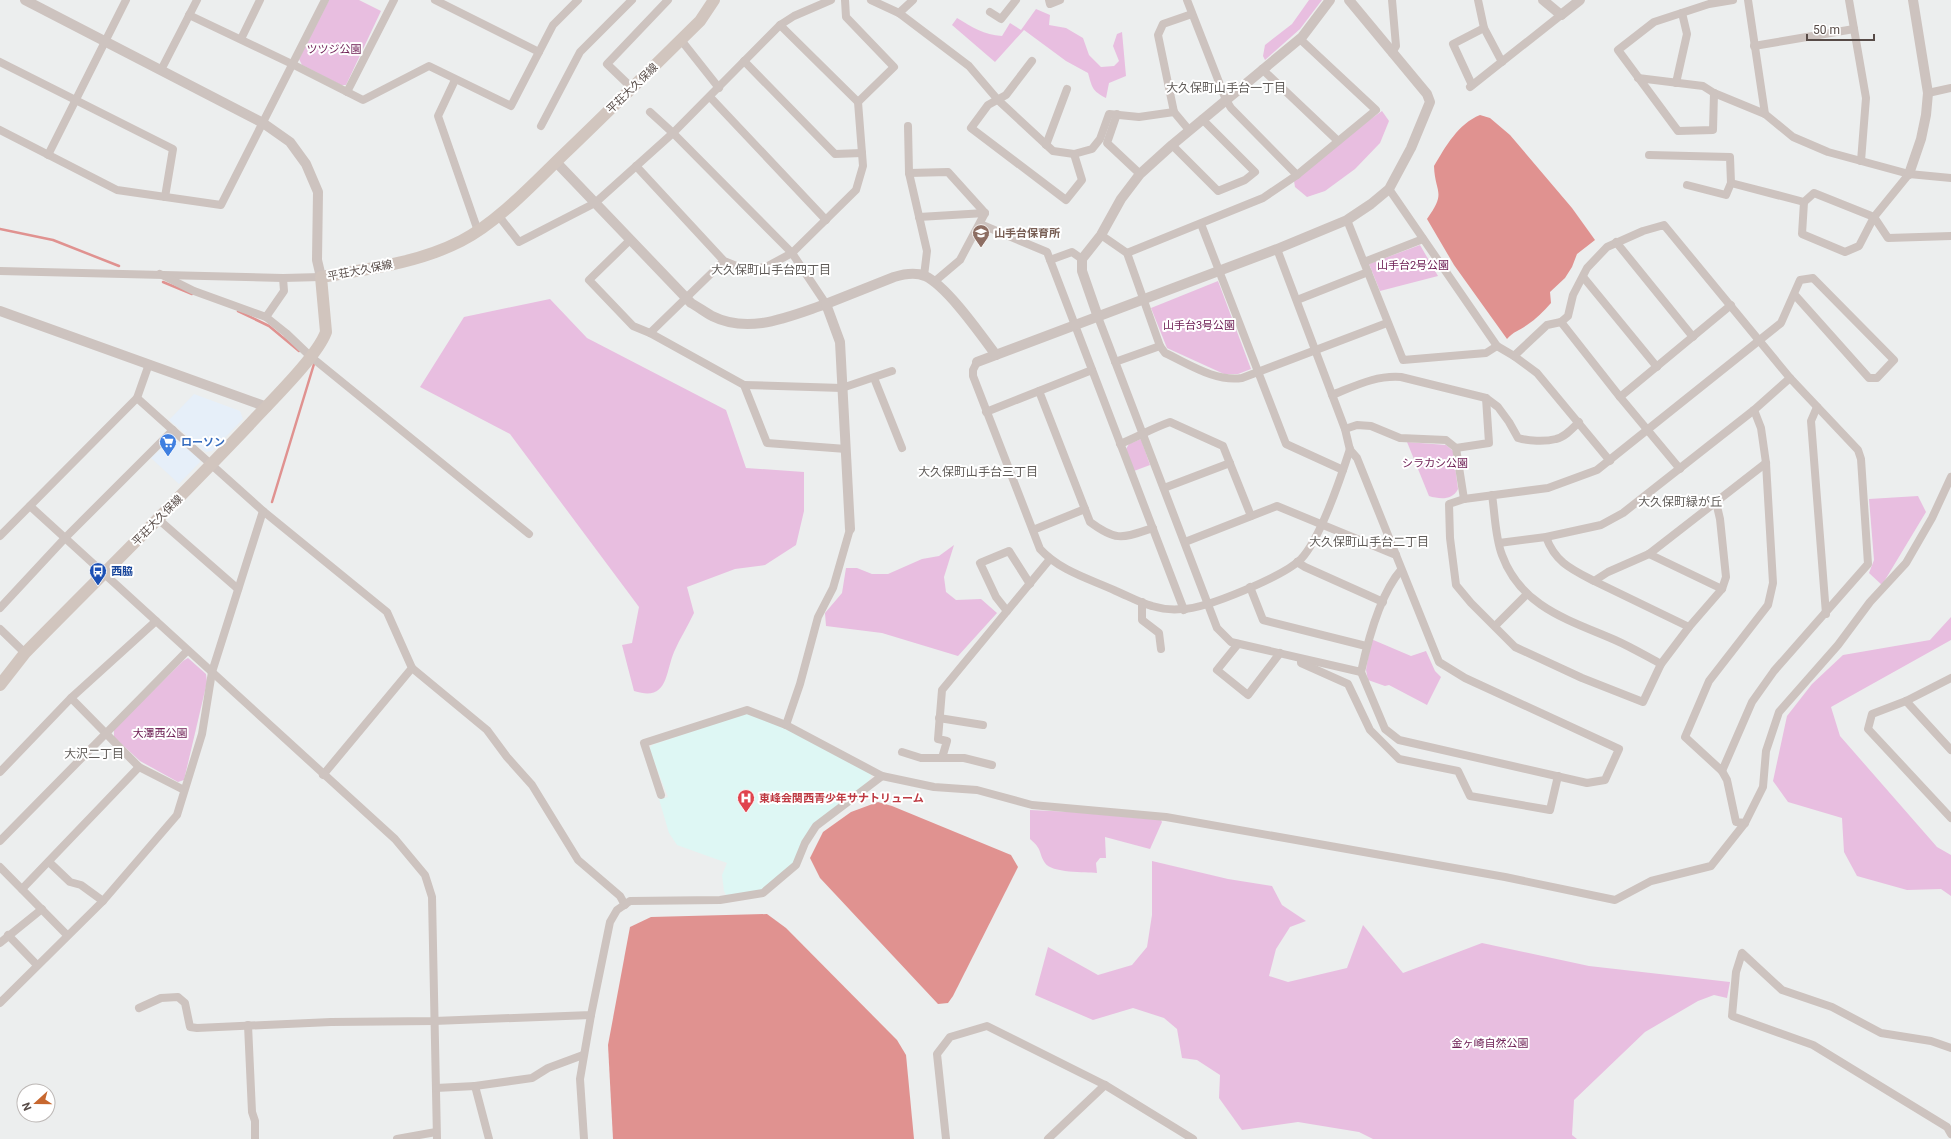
<svg xmlns="http://www.w3.org/2000/svg" width="1951" height="1139" font-family="Roboto,'Noto Sans JP',sans-serif">
  <style>
    .commercial { fill: #e6eff9 }
    .medical { fill: #def7f4 }
    .green { fill: #e8bee0 }
    .water { fill: #e09290 }
    .lines { fill: none; stroke-linecap: round; stroke-linejoin: round }
    .stream { stroke: #e09290; stroke-width: 2.5 }
    .minor { stroke: #cdc3bf; stroke-width: 8 }
    .tertiary { stroke: #cdc3bf; stroke-width: 10 }
    .secondary { stroke: #d1c5be; stroke-width: 12 }
    .labels { text-anchor: middle; stroke-width: 4; stroke-linejoin: round; paint-order: stroke }
    .park-label { font-size: 11px; fill: #6f2156; stroke: #fff }
    .street-label { font-size: 11px; fill: #574b47; stroke: #fff }
    .education-label { font-size: 11px; font-weight: bold; fill: #785e54; stroke: #fff; text-anchor: start }
    .shop-label { font-size: 11px; font-weight: bold; fill: #366cbe; stroke: #fff; text-anchor: start }
    .transit-label { font-size: 11px; font-weight: bold; fill: #164399; stroke: #fff; text-anchor: start }
    .health-label { font-size: 11px; font-weight: bold; fill: #be3a42; stroke: #fff; text-anchor: start }
    .neighbourhood-label { font-size: 12px; fill: #605c59; stroke: #fff }
  </style>
  <rect width="100%" height="100%" fill="#eceeee"/>
  <g class="commercial">
    <polygon points="194,394 240,411 243,419 212,451 206,452 169,420"/>
    <polygon points="172,438 199,458 200,462 179,484 151,458"/>
  </g>
  <polygon class="medical" points="747,713 815,741 873,772 868,782 810,827 794,863 764,890 726,895 724,891 722,875 727,863 677,845 669,833 659,799 668,797 649,749 652,745"/>
  <g class="green">
    <polygon points="329,0 359,0 381,11 346,85 341,85 302,65 299,59"/>
    <polygon points="1309,0 1322,0 1300,29 1265,60 1263,56 1265,45 1292,24"/>
    <path d="M1036,9L1050,15L1049,25L1066,28L1083,38L1089,55L1101,67L1114,66L1119,61L1113,46L1117,34L1122,32L1126,76L1109,83L1106,98C1092,91 1092,87 1088,73L1066,61L1024,30L995,62L952,25L957,18C972,27 984,35 1002,36L1010,23L1021,30Z"/>
    <polygon points="1382,111 1389,121 1380,143 1355,169 1325,191 1307,197 1295,187 1294,181 1344,138"/>
    <polygon points="1420,245 1438,276 1380,291 1369,264"/>
    <polygon points="1218,281 1251,369 1238,374 1224,374 1167,348 1151,308"/>
    <path d="M550,299L587,338L726,410L746,468L804,472V511L796,545L765,565L735,569L687,587L694,613C688,626 680,638 674,652C665,674 668,702 634,691L622,645L632,643L639,607L510,434L420,387L464,317Z"/>
    <polygon points="1141,439 1150,465 1134,471 1126,449 1129,444"/>
    <path d="M1407,442L1446,445L1453,451L1458,489C1452,501 1439,499 1429,496Z"/>
    <polygon points="1918,496 1926,512 1882,585 1869,573 1874,560 1869,499"/>
    <polygon points="954,545 944,577 946,592 956,600 981,599 997,613 958,656 882,633 826,626 825,613 842,593 846,568 857,568 872,574 888,574 922,559 939,556"/>
    <polygon points="1951,617 1951,640 1831,707 1840,736 1937,847 1951,855 1951,896 1941,889 1907,890 1857,876 1844,852 1842,818 1788,802 1773,781 1787,716 1812,684 1843,655 1930,640"/>
    <polygon points="1371,639 1411,656 1426,651 1435,671 1441,677 1427,705 1389,685 1385,686 1368,680 1366,670"/>
    <polygon points="188,658 206,674 207,682 184,780 178,782 140,761 114,737 114,729 183,661"/>
    <path d="M1030,810L1073,812L1161,820L1162,822L1150,849L1105,837L1106,858H1100L1096,863L1097,873C1086,872 1051,873 1045,863C1038,852 1043,850 1030,839Z"/>
    <polygon points="1152,861 1228,879 1272,886 1282,905 1306,921 1290,927 1276,949 1269,976 1288,982 1347,968 1363,925 1403,973 1482,943 1589,966 1730,982 1727,998 1714,995 1698,1001 1645,1032 1574,1100 1572,1135 1577,1139 1373,1139 1359,1132 1298,1122 1242,1130 1219,1098 1220,1075 1197,1060 1182,1058 1177,1029 1164,1018 1133,1008 1093,1020 1035,995 1048,947 1098,975 1132,965 1147,947 1152,915"/>
  </g>
  <g class="water">
    <path d="M1480,115L1490,118L1510,135L1572,208L1595,240L1577,254L1572,267L1565,278L1550,292L1551,303C1544,311 1536,319 1527,325C1519,331 1514,331 1507,339L1454,265L1427,219C1447,191 1435,194 1434,166C1446,146 1458,124 1480,115Z"/>
    <polygon points="878,802 892,806 1011,855 1018,867 953,996 948,1003 938,1004 820,878 810,858 823,832 851,812"/>
    <polygon points="767,914 786,928 897,1040 906,1055 914,1139 613,1139 608,1045 630,927 651,917"/>
  </g>
  <g class="lines">
    <g class="stream">
      <polyline points="0,229 53,240 119,266"/>
      <polyline points="163,282 192,294"/>
      <polyline points="238,311 269,326 299,351"/>
      <polyline points="272,502 314,364"/>
    </g>
    <g class="minor">
      <polyline points="435,0 539,52"/>
      <polyline points="845,0 846,17 894,67 858,102"/>
      <polyline points="871,0 899,13 969,66 998,100 1053,151 1074,154 1092,149 1100,139 1109,114 1139,117 1174,112"/>
      <polyline points="1049,0 1050,4 1060,0"/>
      <polyline points="1187,0 1226,100 1231,108 1297,175"/>
      <polyline points="1478,0 1484,28 1502,62"/>
      <polyline points="1748,0 1765,114"/>
      <polyline points="1849,0 1866,98 1861,161"/>
      <polyline points="990,12 1001,19 1016,0"/>
      <polyline points="899,13 913,0"/>
      <polyline points="189,15 292,64 363,100 429,66 511,106 553,25 578,0"/>
      <polyline points="241,39 260,0"/>
      <polyline points="681,40 719,88"/>
      <polyline points="1754,46 1854,29"/>
      <polyline points="1392,53 1396,46 1392,0"/>
      <polyline points="744,61 835,154 862,153"/>
      <polyline points="1032,61 1006,95 988,105 971,128 1066,200 1082,180 1074,154"/>
      <polyline points="0,62 173,149 165,197"/>
      <polyline points="1262,69 1338,141"/>
      <polyline points="161,70 197,0"/>
      <polyline points="1638,78 1703,86 1714,93 1765,114 1793,137 1828,152 1909,174 1951,178"/>
      <polyline points="455,80 438,116 478,231"/>
      <polyline points="1676,83 1687,34 1682,13"/>
      <polyline points="1472,85 1453,44 1484,28"/>
      <polyline points="1470,87 1561,15"/>
      <polyline points="632,88 607,64 668,0"/>
      <polyline points="347,92 394,0"/>
      <polyline points="1714,93 1713,130 1678,131 1618,50 1654,22 1709,4 1733,0"/>
      <polyline points="1928,93 1951,88"/>
      <polyline points="710,97 826,220"/>
      <polyline points="650,112 673,133 792,253 826,304"/>
      <polyline points="1117,114 1107,143 1140,174"/>
      <polyline points="541,126 580,52 632,0"/>
      <polyline points="908,126 909,173 927,251 924,276"/>
      <polyline points="0,130 117,190 221,205 325,0"/>
      <polyline points="1189,130 1174,112 1158,35 1163,24 1192,14"/>
      <polyline points="1046,145 1067,89"/>
      <polyline points="1172,145 1218,191 1245,180 1255,172 1202,119"/>
      <polyline points="48,155 126,0"/>
      <polyline points="1649,155 1730,157 1731,183 1726,195 1687,185"/>
      <polyline points="636,166 724,261 744,269 766,267 792,253 856,190 863,166 858,102 780,25"/>
      <polyline points="909,173 948,172 985,213 960,260 934,282"/>
      <polyline points="1731,183 1804,202 1814,193 1874,217 1909,174"/>
      <polyline points="1389,189 1497,346 1514,356 1537,373 1610,461"/>
      <polyline points="1804,202 1802,234 1845,252 1859,246 1874,217 1888,238 1951,236"/>
      <polyline points="498,215 519,242 595,203 673,133 780,25 794,16 831,0"/>
      <polyline points="919,217 985,213"/>
      <polyline points="1347,220 1403,360 1486,353 1497,346"/>
      <polyline points="980,224 1047,252 1184,610"/>
      <polyline points="1201,224 1286,444 1343,470"/>
      <polyline points="1101,235 1127,253 1160,346 1115,362"/>
      <polyline points="630,240 589,280 633,326 650,333 744,385 767,443 846,449"/>
      <polyline points="1616,242 1693,337"/>
      <polyline points="1127,253 1263,198 1297,175 1376,110 1300,39"/>
      <polyline points="1050,260 1072,252 1082,259"/>
      <polyline points="1364,262 1423,239"/>
      <polyline points="0,271 283,278 321,277"/>
      <polyline points="160,274 194,291 266,317 286,333 310,356 529,534"/>
      <polyline points="1584,278 1657,367"/>
      <polyline points="1297,300 1368,272"/>
      <polyline points="266,317 284,291 283,278"/>
      <polyline points="1098,317 1217,628 1231,642 1361,672 1385,729 1399,740 1587,783 1605,780 1619,749 1465,678 1439,662 1357,458 1350,450 1345,429 1277,249"/>
      <polyline points="1561,322 1620,397 1680,469"/>
      <polyline points="650,333 724,261"/>
      <path d="M1160,346L1165,353C1189,364 1215,382 1242,378L1387,323"/>
      <polyline points="1514,356 1547,325 1561,322 1568,316 1573,295 1587,268 1607,247 1643,231 1664,225 1790,378 1858,450 1861,459 1868,564 1774,671 1752,702 1722,771 1685,737 1709,681 1768,605 1773,583 1766,463 1761,428 1754,410"/>
      <path d="M977,362L973,370V376L1040,549C1060,571 1090,579 1116,591C1128,596 1140,603 1152,606C1162,609 1173,610 1182,609C1206,609 1284,576 1301,559C1320,539 1341,477 1350,449"/>
      <polyline points="874,378 902,448"/>
      <polyline points="744,385 842,388 892,371"/>
      <path d="M1039,391L1090,522C1117,542 1122,538 1153,528"/>
      <path d="M1332,395C1355,386 1376,375 1401,377L1486,398L1498,407L1509,422L1518,438C1528,441 1545,442 1556,439C1565,437 1573,428 1579,422"/>
      <polyline points="1620,397 1731,305"/>
      <polyline points="137,398 263,511 387,612 412,668 323,775"/>
      <polyline points="1817,407 1811,421 1826,614"/>
      <polyline points="986,412 1092,370"/>
      <polyline points="1345,429 1357,425 1371,426 1400,438 1446,440 1456,448 1464,499"/>
      <path d="M1120,444C1137,437 1153,428 1170,422L1223,446L1251,516"/>
      <polyline points="1456,448 1489,443 1486,398"/>
      <polyline points="1164,488 1230,463"/>
      <path d="M1492,495C1495,514 1495,537 1502,555C1521,607 1569,620 1615,640C1631,647 1646,656 1661,664"/>
      <polyline points="1716,502 1720,519 1726,577 1722,589 1689,627 1661,664 1643,702 1582,678 1515,647 1471,603 1456,585 1450,538 1449,504 1464,499 1548,488 1597,470 1781,323 1800,280 1813,278 1894,360 1877,378 1869,378 1794,294"/>
      <polyline points="30,506 395,839 425,875 432,897 437,1139"/>
      <polyline points="158,519 238,589"/>
      <polyline points="1033,530 1085,509"/>
      <polyline points="0,536 137,398 149,364"/>
      <path d="M1546,537C1555,562 1571,569 1594,581L1608,572L1649,554L1766,463"/>
      <polyline points="1185,542 1277,506 1396,555"/>
      <polyline points="1499,543 1546,537 1601,525 1623,513 1754,410 1790,378"/>
      <polyline points="1649,554 1722,589"/>
      <polyline points="1297,562 1305,567 1383,602"/>
      <polyline points="1594,581 1689,627"/>
      <polyline points="1250,587 1263,620 1366,646"/>
      <polyline points="1142,602 1142,620 1159,633 1161,649"/>
      <polyline points="0,608 66,537 173,430"/>
      <polyline points="1007,611 996,597 980,563 1009,551 1030,584"/>
      <polyline points="1495,626 1527,594"/>
      <polyline points="0,629 25,653"/>
      <polyline points="1238,644 1217,670 1248,695 1280,653"/>
      <polyline points="1301,659 1301,663 1348,684 1370,730 1399,759 1458,771 1470,796 1550,810 1558,776"/>
      <polyline points="412,668 487,730 507,757 532,785 578,860 620,896 625,905"/>
      <path d="M1361,672C1368,640 1380,594 1401,570"/>
      <polyline points="1951,678 1906,701 1872,714 1868,729 1951,818"/>
      <polyline points="71,698 139,767 184,790"/>
      <polyline points="1906,701 1951,750"/>
      <polyline points="939,718 983,725"/>
      <polyline points="786,725 800,684 818,617 833,588 850,529"/>
      <polyline points="902,752 921,758 964,758 992,765"/>
      <polyline points="942,758 947,741 938,739 942,690 1050,559"/>
      <polyline points="1722,771 1727,780 1736,822 1745,823"/>
      <polyline points="0,772 71,698 156,621"/>
      <polyline points="661,795 644,743 747,710 786,725 882,776 934,787 977,790 1032,805 1166,817 1505,877 1615,900 1651,881 1711,866 1745,823 1763,787 1766,751 1779,712 1838,645 1870,602 1906,563 1932,518 1951,477"/>
      <polyline points="0,841 187,651"/>
      <polyline points="49,862 70,882 81,885 103,901"/>
      <polyline points="0,867 67,935"/>
      <polyline points="22,889 139,767"/>
      <polyline points="8,935 37,965"/>
      <polyline points="0,943 42,909"/>
      <polyline points="0,1003 103,901 177,815 202,734 212,672 263,511"/>
      <polyline points="139,1008 161,998 178,997 185,1003 190,1027 197,1028 331,1022 434,1021 591,1015 610,922 617,910 630,901 720,900 763,893 796,865 805,843 816,826 882,776"/>
      <polyline points="248,1025 252,1112 255,1121 255,1139"/>
      <polyline points="1951,1048 1931,1041 1881,1033 1832,1007 1782,990 1742,953 1736,972 1732,1016 1813,1045 1947,1127 1951,1134"/>
      <polyline points="475,1086 532,1078 548,1068 583,1055"/>
      <polyline points="436,1088 475,1086 489,1139"/>
      <polyline points="397,1139 436,1132"/>
      <polyline points="584,1139 580,1079 591,1015"/>
      <polyline points="946,1139 937,1054 950,1037 987,1026 1105,1085 1193,1139"/>
      <polyline points="1048,1139 1105,1085"/>
    </g>
    <g class="tertiary">
      <polyline points="25,0 263,123 290,142 306,164 318,192 317,260 321,277"/>
      <polyline points="1543,0 1561,15"/>
      <polyline points="1561,15 1580,0"/>
      <path d="M556,162L691,303C698,307 705,312 712,316C750,335 790,316 826,304"/>
      <polyline points="1909,174 1921,139 1926,115 1928,93 1913,0"/>
      <polyline points="0,311 267,407"/>
      <polyline points="1098,317 1082,271 1082,259 1101,235 1121,199 1140,174 1172,145 1302,37 1330,0"/>
      <polyline points="977,362 1277,249 1347,220 1371,204 1389,189 1411,148 1430,102 1427,94 1349,0"/>
      <path d="M850,529L840,342L826,304L894,277C904,274 915,272 925,276C947,286 981,335 996,355"/>
    </g>
    <path class="secondary" d="M0,685L25,653C100,577 176,502 249,425C269,403 317,357 326,332L321,277C368,269 418,263 461,241C497,223 534,183 563,155C609,111 654,66 700,21L714,0"/>
  </g>
  <defs>
    <g id="school-pin" transform="scale(0.9)"><path d="M0 17L-7.5 6A9.5 9.5 0 1 1 7.5 6Z" fill="#8d6e63" stroke="#fff"/><path d="M0-5L7-2L0 1L-7-2ZM-4 1L0 2.5L4 1V4Q0 6-4 4Z" fill="#fff"/></g>
    <g id="supermarket-pin" transform="scale(0.9)"><path d="M0 17L-7.5 6A9.5 9.5 0 1 1 7.5 6Z" fill="#3f7fe0" stroke="#fff"/><path d="M-6-5.5h2.5l.6 2H6L4.5 2H-2.5L-4.4-4H-6ZM-1.5 3.2a1.3 1.3 0 1 0 .1 0ZM3 3.2a1.3 1.3 0 1 0 .1 0Z" fill="#fff"/></g>
    <g id="bus-pin" transform="scale(0.9)"><path d="M0 17L-7.5 6A9.5 9.5 0 1 1 7.5 6Z" fill="#1a4fb4" stroke="#fff"/><path d="M-5-6H5V4H4V6H2V4H-2V6H-4V4H-5ZM-3.5-4V0h7V-4ZM-3.5 1.2v1.5H-2V1.2ZM2 1.2v1.5H3.5V1.2Z" fill="#fff"/></g>
    <g id="hospital-pin" transform="scale(0.9)"><path d="M0 17L-7.5 6A9.5 9.5 0 1 1 7.5 6Z" fill="#e0444e" stroke="#fff"/><path d="M-5-5h3v3.5h4V-5h3V5h-3V1.5h-4V5h-3Z" fill="#fff"/></g>
  </defs>
  <g fill-rule="evenodd">
    <use href="#school-pin" x="981" y="233"/>
    <use href="#supermarket-pin" x="168" y="442"/>
    <use href="#bus-pin" x="98" y="571"/>
    <use href="#hospital-pin" x="746" y="798"/>
  </g>
  <g class="labels">
    <g class="park-label">
      <text x="334" y="53">ツツジ公園</text>
      <text x="1413" y="269">山手台2号公園</text>
      <text x="1199" y="329">山手台3号公園</text>
      <text x="1435" y="467">シラカシ公園</text>
      <text x="160" y="737">大澤西公園</text>
      <text x="1490" y="1047">金ヶ崎自然公園</text>
    </g>
    <g class="street-label">
      <text transform="translate(632 88) rotate(-44)" y="4">平荘大久保線</text>
      <text transform="translate(360 270) rotate(-11)" y="4">平荘大久保線</text>
      <text transform="translate(157 520) rotate(-45)" y="4">平荘大久保線</text>
    </g>
    <g class="education-label">
      <text x="994" y="237">山手台保育所</text>
    </g>
    <g class="shop-label">
      <text x="181" y="446">ローソン</text>
    </g>
    <g class="transit-label">
      <text x="111" y="575">西脇</text>
    </g>
    <g class="health-label">
      <text x="759" y="802">東峰会関西青少年サナトリューム</text>
    </g>
    <g class="neighbourhood-label">
      <text x="1226" y="92">大久保町山手台一丁目</text>
      <text x="771" y="274">大久保町山手台四丁目</text>
      <text x="978" y="476">大久保町山手台三丁目</text>
      <text x="1680" y="506">大久保町緑が丘</text>
      <text x="1369" y="546">大久保町山手台二丁目</text>
      <text x="94" y="758">大沢二丁目</text>
    </g>
  </g>
  <g transform="translate(36 1103) rotate(249)"><circle r="19" fill="#ffffff" stroke="#bcb7b5"/>
  <path d="M0-3L7 15L0 10L-7 15Z" fill="#c7672e"/>
  <text y="-6" font-size="11" font-weight="bold" text-anchor="middle" fill="#574b47">N</text>
  </g>
  <path d="M1807 34v6h67v-6" fill="none" stroke="#574b47" stroke-width="2"/>
  <text x="1813" y="34" font-size="12" fill="#574b47" stroke="#ffffff" stroke-width="3" paint-order="stroke">50 m</text>
</svg>
